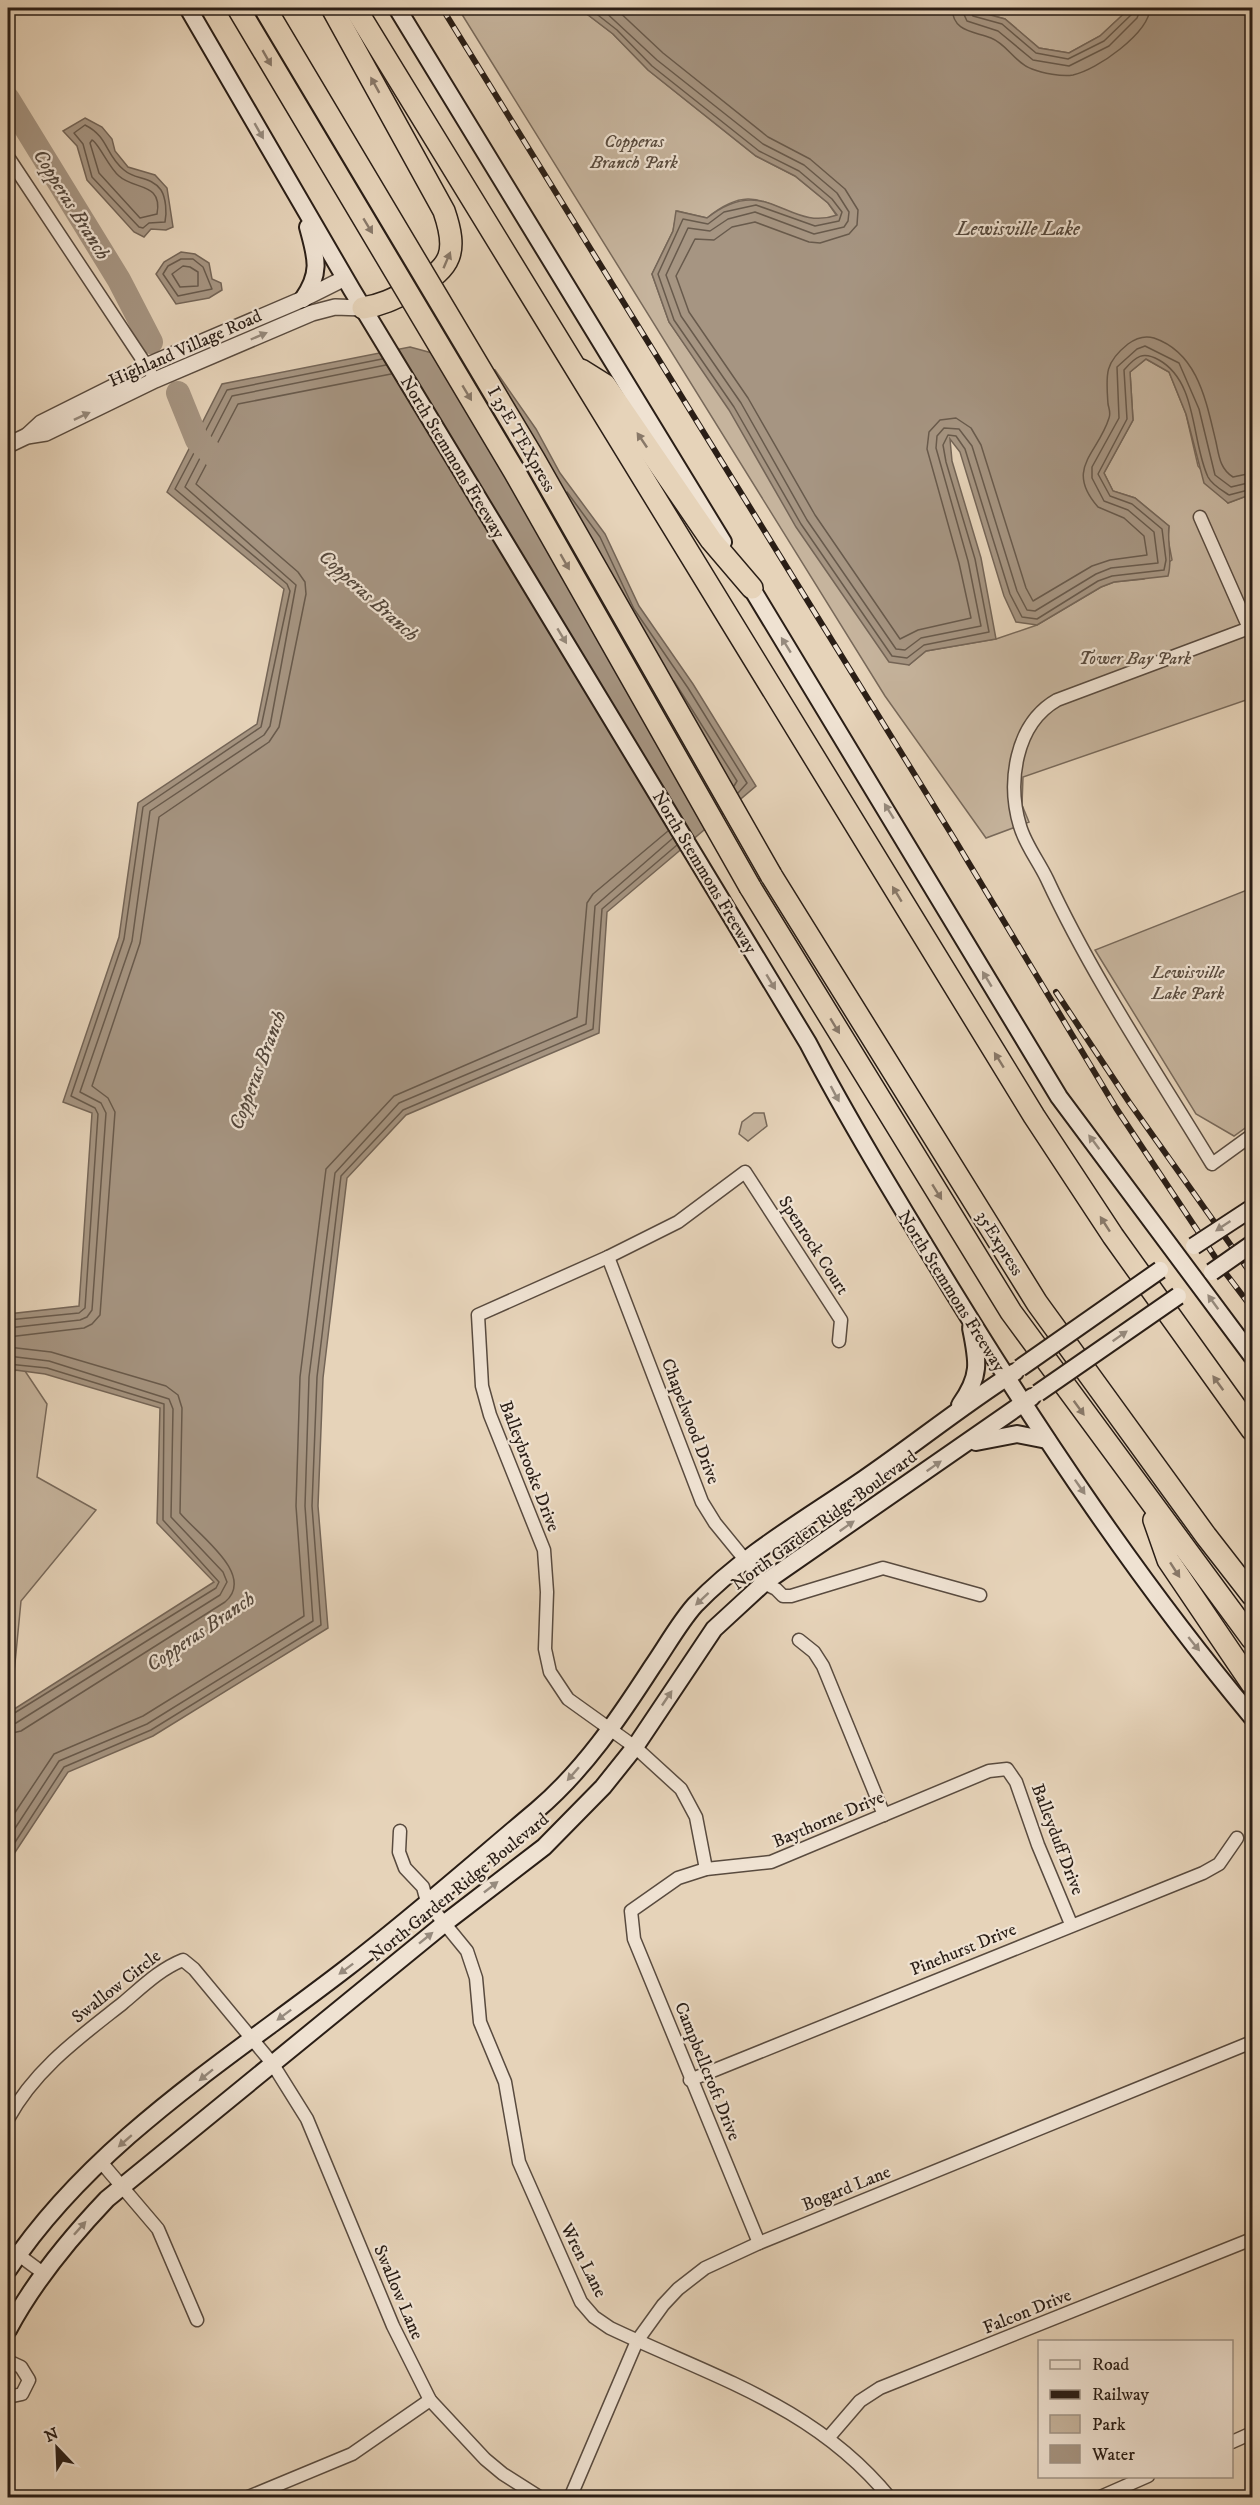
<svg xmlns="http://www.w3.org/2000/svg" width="1260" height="2505" font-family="'IM FELL DW Pica',serif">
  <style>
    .green { fill: #c6b49d; stroke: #78695a; stroke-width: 1.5 }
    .water { fill: #a69582; stroke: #746557; stroke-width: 1.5 }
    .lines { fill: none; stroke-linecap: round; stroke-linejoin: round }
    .shore { stroke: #685a4c; stroke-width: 1.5 }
    .river { stroke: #a69582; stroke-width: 24 }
    .minor-casing { stroke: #594b3f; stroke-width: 15 }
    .tertiary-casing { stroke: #594b3f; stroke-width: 18 }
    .secondary-casing { stroke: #2a1e16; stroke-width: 20 }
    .motorway-casing { stroke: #2a1e16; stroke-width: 24 }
    .minor { stroke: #efe2d2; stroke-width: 12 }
    .tertiary { stroke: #efe2d2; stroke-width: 15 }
    .secondary { stroke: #efe2d2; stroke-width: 16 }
    .motorway { stroke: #e6d3b9; stroke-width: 21 }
    .rail-casing { stroke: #2a1e16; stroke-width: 6 }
    .rail { stroke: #efe2d2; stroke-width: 4; stroke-dasharray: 11; stroke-linecap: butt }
    .secondary-bridge-casing { stroke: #2a1e16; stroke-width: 20; stroke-linecap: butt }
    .motorway-bridge-casing { stroke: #2a1e16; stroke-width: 24; stroke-linecap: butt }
    .secondary-bridge { stroke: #efe2d2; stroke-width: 16 }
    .motorway-bridge { stroke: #e6d3b9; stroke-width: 21 }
    .oneway { fill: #887868 }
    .oneway2 { fill: #968a7d }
    .labels { text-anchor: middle; stroke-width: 4.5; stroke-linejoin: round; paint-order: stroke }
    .park-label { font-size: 18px; font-style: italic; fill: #594b3e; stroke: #efe2d2 }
    .street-label { font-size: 18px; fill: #2a1e16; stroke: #efe2d2 }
    .water-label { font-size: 20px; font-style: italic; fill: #55483c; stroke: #efe2d2 }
  </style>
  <rect width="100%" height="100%" fill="#e6d3b9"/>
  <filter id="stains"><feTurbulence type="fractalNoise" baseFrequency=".00333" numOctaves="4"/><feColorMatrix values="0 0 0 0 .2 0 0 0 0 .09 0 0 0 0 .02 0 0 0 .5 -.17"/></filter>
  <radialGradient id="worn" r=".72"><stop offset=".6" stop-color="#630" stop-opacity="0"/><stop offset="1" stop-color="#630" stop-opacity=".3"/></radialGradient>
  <g class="green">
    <path d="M458,8H579L613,34L648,70L756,156L795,176L828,203L837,216C831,217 821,221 815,220C769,211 755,179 707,218L677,211L673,231L652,274L669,322L909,665L926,651L996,639L1037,625L1101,587L1114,582L1144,579L1172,560L1168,539L1169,526L1135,498L1113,491L1104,473L1133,420L1130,372L1146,359L1169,372L1186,414L1198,466L1228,503L1252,494V698L1023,777L1022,805L1029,822L986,838L885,696Z"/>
    <polygon points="965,8 1130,8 1100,36 1069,53 1039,48 1005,19"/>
    <polygon points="1252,888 1252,1123 1234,1136 1196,1114 1095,950"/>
    <polygon points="754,1113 764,1113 767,1126 748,1141 739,1134 742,1122"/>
    <polygon points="23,1368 47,1404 37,1477 96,1510 21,1601 13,1684 8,1689 8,1373"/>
  </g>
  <g class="water">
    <path d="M579,8H965L1005,19L1039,48L1069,53L1100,36L1130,8H1252V494L1228,503L1204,483L1186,414L1169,372L1146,359L1130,372L1133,420L1104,473L1113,491L1135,498L1169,526C1167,544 1173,559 1168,576L1114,582L1101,587L1037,625L1016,622L1004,596L960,452L950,439L952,461L981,558L996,639L926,651L909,665L889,662L796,527L729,410L669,322L652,274L673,231L676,211L707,218C767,171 788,233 837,215L828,203L795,176L756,156L648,70L613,34Z"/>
    <polygon points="85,118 102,127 112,139 115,151 128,167 155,175 167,188 173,227 166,230 151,229 144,237 134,232 87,180 77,146 63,131"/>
    <polygon points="181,252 195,254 209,263 212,279 221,283 222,290 209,298 176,304 156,274 164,262"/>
    <polygon points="410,347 495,370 536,429 560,473 605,534 639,606 693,684 756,786 607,912 599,1033 406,1115 347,1178 323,1378 318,1506 328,1628 153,1736 68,1772 8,1863 8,1713 214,1582 157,1523 160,1408 45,1374 8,1369 8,1314 79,1306 92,1113 63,1102 119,937 138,803 257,724 284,589 167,492 222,384"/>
  </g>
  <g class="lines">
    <g class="shore">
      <path d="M589,8L617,30L652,66L759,151L799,171L832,199L842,212L839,221L815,226L756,205L724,212L708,224L683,219L658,274L674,320L734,407L801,524L892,656L907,658L924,645L989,632L975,559L946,462L943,445L948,435L956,436L965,449L1010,594L1022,617L1037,619L1098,581L1112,576L1164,570L1166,560L1162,529L1132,504L1110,496L1098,474L1127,419L1124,370C1136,356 1143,351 1159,360C1198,382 1191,441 1208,477C1212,485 1223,491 1229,495L1252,489"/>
      <polyline points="601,8 657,60 763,144 804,165 837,193 849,212 848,221 844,227 814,234 755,212 728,219 710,231 688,228 666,275 681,316 741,403 807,520 896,649 905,650 921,638 981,626 968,561 936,448 937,436 944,428 959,429 972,446 1017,591 1027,610 1035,611 1096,574 1111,568 1158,563 1154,532 1128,510 1104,501 1092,478 1092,467 1119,418 1117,367 1137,349 1145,346 1179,363 1199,409 1215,475 1231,487 1252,482"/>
      <path d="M615,8L663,53L768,137L810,159L845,189L858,210L857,225L849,234L820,243L809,242L755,222L732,227L714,240L695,239L676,276L689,312L748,398L815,515L900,639L918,630L971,618L959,563L927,449L929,432L940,420L956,418L971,428L981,445L1026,588L1033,601L1092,566L1110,560L1147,555L1144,536L1124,518L1098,507C1064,468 1098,454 1109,418C1111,413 1109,409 1108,404C1106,375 1104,363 1128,344C1136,338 1144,335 1154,338C1198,353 1206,401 1216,442C1219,456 1220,469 1233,477L1252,473"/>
      <path d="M952,8C953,32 973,31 991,38C1007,44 1016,64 1032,69C1042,73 1062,77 1073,75C1097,70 1149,33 1150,8"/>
      <polyline points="961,8 967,21 998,31 1033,60 1069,66 1109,46 1137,18 1141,8"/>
      <polyline points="968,8 973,16 1002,24 1036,53 1068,59 1104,41 1132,14 1133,8"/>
      <path d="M85,125C109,137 105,155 124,170C135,180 151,176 161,190C166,198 167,213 165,222L149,223L143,228L139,227L92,177L83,144L74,133Z"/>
      <path d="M92,140C98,142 109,168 119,176C134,190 163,182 157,214L140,218L99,173L90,143Z"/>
      <polygon points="181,259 193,259 203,267 212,289 178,296 163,274 168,266"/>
      <polygon points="183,266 190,267 198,272 198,286 180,287 172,274"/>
      <polyline points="567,492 600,537 634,609 688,688 747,783 738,793"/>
      <polyline points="674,681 737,781 734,786"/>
      <polyline points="8,1320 79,1313 85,1308 98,1114 95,1108 71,1096 124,939 143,807 261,727 290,591 287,584 175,489 227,390 382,359"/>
      <polyline points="8,1328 80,1320 87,1317 92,1310 106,1113 101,1103 80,1092 132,941 150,811 264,735 270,726 296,585 185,487 232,396 386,365"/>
      <polyline points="8,1337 84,1328 92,1324 100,1315 115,1112 108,1098 92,1086 140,943 159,817 269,742 279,727 306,594 305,582 298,572 196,484 238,404 391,374"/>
      <path d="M8,1347L51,1352L166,1386L178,1395L182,1408L180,1513C197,1534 257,1575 225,1602L21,1731L8,1734"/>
      <polyline points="8,1356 49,1361 169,1399 173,1409 171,1517 223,1572 227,1582 220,1595 16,1723 8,1725"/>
      <polyline points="8,1364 47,1368 164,1404 163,1520 219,1582 216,1588 8,1717"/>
      <polyline points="8,1823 54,1754 143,1716 304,1616 296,1506 300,1377 326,1169 394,1096 577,1017 587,903 593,894 668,831"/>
      <polyline points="8,1839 59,1761 147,1724 313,1621 305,1506 309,1377 335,1173 399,1103 586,1024 595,906 673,838"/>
      <polyline points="8,1853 64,1767 151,1730 321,1625 312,1506 317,1377 341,1176 403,1110 593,1029 602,909 677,845"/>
    </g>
    <g class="river">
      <polyline points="8,99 119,280 151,342"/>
      <polyline points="178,393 197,440 218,459"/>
    </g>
    <g class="minor-casing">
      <g id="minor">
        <polyline points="8,157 150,371"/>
        <polyline points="1200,517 1249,628"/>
        <path d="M1252,627L1057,700C1015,724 1007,783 1020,826C1025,844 1039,862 1047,879C1093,978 1155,1070 1212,1164L1252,1135"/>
        <polyline points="608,1257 702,1502 715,1523 764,1583 776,1589 783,1596 791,1596 883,1568 980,1595"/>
        <polyline points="799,1640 814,1652 823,1666 884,1815"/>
        <path d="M400,1831L399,1852L405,1868L423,1887L427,1902L467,1951L476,1978L480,2022L505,2082L519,2162L581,2302L594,2317L610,2328C713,2377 815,2406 890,2498"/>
        <polyline points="706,1869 696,1817 681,1789 635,1747 568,1699 550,1672 545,1649 547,1592 544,1550 490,1415 482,1386 478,1315 608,1257 678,1222 745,1172 841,1320 839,1341"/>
        <polyline points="690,2080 1203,1873 1219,1864 1237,1838"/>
        <path d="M8,2119C35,2069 80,2037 123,2003C142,1987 160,1969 183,1960L194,1969L272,2063L307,2119L393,2326L430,2400L485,2459L503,2474L541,2498"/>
        <polyline points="101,2162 158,2229 197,2320"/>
        <polyline points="759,2243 634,1939 631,1911 678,1878 706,1869 771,1862 989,1771 1007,1769 1016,1782 1038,1845 1071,1924"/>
        <polyline points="8,2247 43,2273"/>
        <polyline points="8,2361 21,2367 29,2380 22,2394 8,2397"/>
        <polyline points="829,2437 860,2401 880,2388 1252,2239"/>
        <polyline points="1232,2442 1252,2433"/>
        <polyline points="246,2498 352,2454 430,2400"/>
        <polyline points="570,2498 637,2341 663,2305 678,2289 705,2268 759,2243 1252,2042"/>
        <polyline points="1098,2498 1148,2476"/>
      </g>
    </g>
    <g class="tertiary-casing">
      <g id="tertiary">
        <polyline points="27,436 41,423 115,386 146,366 303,299 345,278"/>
        <polyline points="8,445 27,436 46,433 155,380 312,313 335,307 363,308"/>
      </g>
    </g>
    <g class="secondary-casing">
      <g id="secondary">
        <path d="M188,8L352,290L808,1043C852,1127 902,1208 952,1290C1043,1438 1140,1583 1252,1717"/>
        <polyline points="397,8 723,542"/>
        <path d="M303,299C322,272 316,257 308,227"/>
        <polyline points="746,579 1059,1097 1252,1356"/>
        <path d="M960,1405C981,1376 978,1362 971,1328"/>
        <polyline points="976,1442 1017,1434 1047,1440"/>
        <path d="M8,2270C92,2143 229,2059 348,1967C413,1917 474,1863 537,1810C584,1770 619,1718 652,1667C666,1647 679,1623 695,1605C744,1554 806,1519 864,1479C915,1444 963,1405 1015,1372"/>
        <path d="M8,2330C34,2281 69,2239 107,2199L445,1923L544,1847L603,1787L635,1747L714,1629L764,1583L1032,1397"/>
      </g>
    </g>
    <g class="motorway-casing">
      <g id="motorway">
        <path d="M332,8L444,211C458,252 452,267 415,288C397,297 383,305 363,308"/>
        <polyline points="355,8 1034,1116 1113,1236 1252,1430"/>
        <polyline points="581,370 605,385 711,540 752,588"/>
        <polyline points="771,875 1037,1303 1206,1536 1252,1595"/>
        <polyline points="750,887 1011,1312 1252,1639"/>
        <polyline points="1154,1520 1168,1560 1252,1684"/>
      </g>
    </g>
    <use href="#minor" class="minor"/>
    <use href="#tertiary" class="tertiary"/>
    <use href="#secondary" class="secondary"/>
    <use href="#motorway" class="motorway"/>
    <g class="rail-casing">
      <g id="rail">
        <polyline points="442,8 955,840 1116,1108 1227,1275 1252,1308"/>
        <polyline points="1056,992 1129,1102 1252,1275"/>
      </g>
    </g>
    <use href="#rail" class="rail"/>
    <g class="secondary-bridge-casing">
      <g id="secondary-bridge">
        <polyline points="1194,1246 1252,1208"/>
        <polyline points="1212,1272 1252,1244"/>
        <polyline points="1020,1368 1160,1270"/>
        <polyline points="1038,1393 1178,1296"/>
      </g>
    </g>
    <g class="motorway-bridge-casing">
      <g id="motorway-bridge">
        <polyline points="238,8 514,471 750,887"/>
        <polyline points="265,8 534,459 771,875"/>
      </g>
    </g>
    <use href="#secondary-bridge" class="secondary-bridge"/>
    <use href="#motorway-bridge" class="motorway-bridge"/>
  </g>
  <defs><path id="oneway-solid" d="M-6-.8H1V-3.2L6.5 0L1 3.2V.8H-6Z" transform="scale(1.5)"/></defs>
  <g class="oneway">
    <use href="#oneway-solid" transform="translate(267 58) rotate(60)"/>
    <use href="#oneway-solid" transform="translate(375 85) rotate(-119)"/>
    <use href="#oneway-solid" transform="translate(368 226) rotate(59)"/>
    <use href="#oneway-solid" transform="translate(447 260) rotate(-67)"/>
    <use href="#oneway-solid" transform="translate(467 393) rotate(59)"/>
    <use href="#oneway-solid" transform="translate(642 440) rotate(-124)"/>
    <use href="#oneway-solid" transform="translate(565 562) rotate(60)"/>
    <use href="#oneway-solid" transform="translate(897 894) rotate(-121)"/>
    <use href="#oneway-solid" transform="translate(835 1026) rotate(59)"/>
    <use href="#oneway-solid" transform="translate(999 1060) rotate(-122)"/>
    <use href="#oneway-solid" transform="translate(937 1192) rotate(58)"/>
    <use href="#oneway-solid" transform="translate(1105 1224) rotate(-123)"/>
    <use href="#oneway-solid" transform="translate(1218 1383) rotate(-126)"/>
    <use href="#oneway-solid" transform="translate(1079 1408) rotate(54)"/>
    <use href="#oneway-solid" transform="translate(1175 1570) rotate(57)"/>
  </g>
  <g class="oneway2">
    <use href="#oneway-solid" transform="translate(259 131) rotate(60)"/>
    <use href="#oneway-solid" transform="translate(259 336) rotate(-23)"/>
    <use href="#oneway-solid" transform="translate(82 416) rotate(-25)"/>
    <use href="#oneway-solid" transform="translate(562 636) rotate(59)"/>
    <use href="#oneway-solid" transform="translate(786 645) rotate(-122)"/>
    <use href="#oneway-solid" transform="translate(889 811) rotate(-122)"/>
    <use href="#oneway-solid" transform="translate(987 979) rotate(-121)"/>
    <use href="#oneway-solid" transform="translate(771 982) rotate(59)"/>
    <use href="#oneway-solid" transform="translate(835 1094) rotate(62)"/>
    <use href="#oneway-solid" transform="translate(1094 1142) rotate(-127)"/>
    <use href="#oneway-solid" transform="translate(1223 1226) rotate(146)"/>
    <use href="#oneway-solid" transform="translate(1213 1302) rotate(-126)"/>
    <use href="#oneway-solid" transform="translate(1120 1336) rotate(-35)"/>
    <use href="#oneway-solid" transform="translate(934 1466) rotate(-35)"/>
    <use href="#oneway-solid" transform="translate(1080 1487) rotate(55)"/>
    <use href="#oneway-solid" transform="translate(847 1526) rotate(-35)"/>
    <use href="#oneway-solid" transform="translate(702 1599) rotate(137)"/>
    <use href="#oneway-solid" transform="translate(1194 1644) rotate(51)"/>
    <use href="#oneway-solid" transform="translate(667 1698) rotate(-56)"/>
    <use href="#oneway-solid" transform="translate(573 1774) rotate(131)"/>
    <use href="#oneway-solid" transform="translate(491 1887) rotate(-38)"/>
    <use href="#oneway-solid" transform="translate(426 1938) rotate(-39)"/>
    <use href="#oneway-solid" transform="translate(346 1969) rotate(143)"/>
    <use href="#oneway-solid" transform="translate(284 2015) rotate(143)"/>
    <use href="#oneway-solid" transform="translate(206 2075) rotate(141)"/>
    <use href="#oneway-solid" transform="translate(125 2141) rotate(139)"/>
    <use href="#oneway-solid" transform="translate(80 2228) rotate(-48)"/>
  </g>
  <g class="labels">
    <g class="park-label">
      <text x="634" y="147">Copperas<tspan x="634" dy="21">Branch Park</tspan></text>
      <text x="1135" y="664">Tower Bay Park</text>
      <text x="1188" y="978">Lewisville<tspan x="1188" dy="21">Lake Park</tspan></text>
    </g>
    <g class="street-label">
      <text transform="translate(185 348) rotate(-24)" y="6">Highland Village Road</text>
      <text transform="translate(522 439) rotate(60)" y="6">I 35E TEXpress</text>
      <text transform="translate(453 457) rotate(59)" y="6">North Stemmons Freeway</text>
      <text transform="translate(705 872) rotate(59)" y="6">North Stemmons Freeway</text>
      <text transform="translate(1000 1243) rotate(58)" y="6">35Express</text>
      <text transform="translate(814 1245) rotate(57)" y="6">Spenrock Court</text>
      <text transform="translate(952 1291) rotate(58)" y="6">North Stemmons Freeway</text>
      <text transform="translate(691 1421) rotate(69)" y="6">Chapelwood Drive</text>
      <text transform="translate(530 1466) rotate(69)" y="6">Balleybrooke Drive</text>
      <text transform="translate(824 1520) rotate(-36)" y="6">North Garden Ridge Boulevard</text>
      <text transform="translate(828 1819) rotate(-23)" y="6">Baythorne Drive</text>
      <text transform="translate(1058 1839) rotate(69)" y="6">Balleyduff Drive</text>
      <text transform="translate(459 1887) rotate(-39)" y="6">North Garden Ridge Boulevard</text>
      <text transform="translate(963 1949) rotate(-22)" y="6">Pinehurst Drive</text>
      <text transform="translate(116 1986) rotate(-38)" y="6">Swallow Circle</text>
      <text transform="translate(708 2071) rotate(68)" y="6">Campbellcroft Drive</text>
      <text transform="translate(846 2188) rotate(-22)" y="6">Bogard Lane</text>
      <text transform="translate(584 2260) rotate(63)" y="6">Wren Lane</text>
      <text transform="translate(399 2292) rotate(67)" y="6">Swallow Lane</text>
      <text transform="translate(1027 2311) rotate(-22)" y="6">Falcon Drive</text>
    </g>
    <g class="water-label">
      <text transform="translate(72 204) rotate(58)" y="7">Copperas Branch</text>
      <text x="1018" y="235">Lewisville Lake</text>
      <text transform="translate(369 595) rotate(42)" y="7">Copperas Branch</text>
      <text transform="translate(257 1070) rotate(-69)" y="7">Copperas Branch</text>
      <text transform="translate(200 1631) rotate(-34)" y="7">Copperas Branch</text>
    </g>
  </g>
  <rect width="1260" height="2505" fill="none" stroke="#e6d3b9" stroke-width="30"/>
  <rect x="9" y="9" width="1242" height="2487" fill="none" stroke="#2a1e16" stroke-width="3"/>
  <rect x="15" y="15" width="1230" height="2475" fill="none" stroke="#2a1e16" stroke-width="1.5"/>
  <rect x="1038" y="2340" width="195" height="138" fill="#efe2d2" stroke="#a09487" stroke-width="1.5"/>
  <rect x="1050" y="2360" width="30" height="9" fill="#efe2d2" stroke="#a09487" stroke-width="1.5"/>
  <text x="1092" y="2370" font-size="18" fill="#2a1e16">Road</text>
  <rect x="1050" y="2390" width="30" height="9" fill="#2a1e16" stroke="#a09487" stroke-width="1.5"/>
  <text x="1092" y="2400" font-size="18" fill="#2a1e16">Railway</text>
  <rect x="1050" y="2415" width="30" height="18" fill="#c6b49d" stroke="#a09487" stroke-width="1.5"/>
  <text x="1092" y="2430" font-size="18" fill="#2a1e16">Park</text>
  <rect x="1050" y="2445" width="30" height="18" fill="#a69582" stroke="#a09487" stroke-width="1.5"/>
  <text x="1092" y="2460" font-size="18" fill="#2a1e16">Water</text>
  <g transform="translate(57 2448) rotate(337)" stroke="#efe2d2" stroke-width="4.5" paint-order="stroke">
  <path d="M0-4.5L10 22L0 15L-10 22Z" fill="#2a1e16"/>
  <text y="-9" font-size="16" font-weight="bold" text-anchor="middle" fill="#2a1e16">N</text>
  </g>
  <rect width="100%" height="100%" filter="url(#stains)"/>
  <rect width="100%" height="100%" fill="url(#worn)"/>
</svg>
